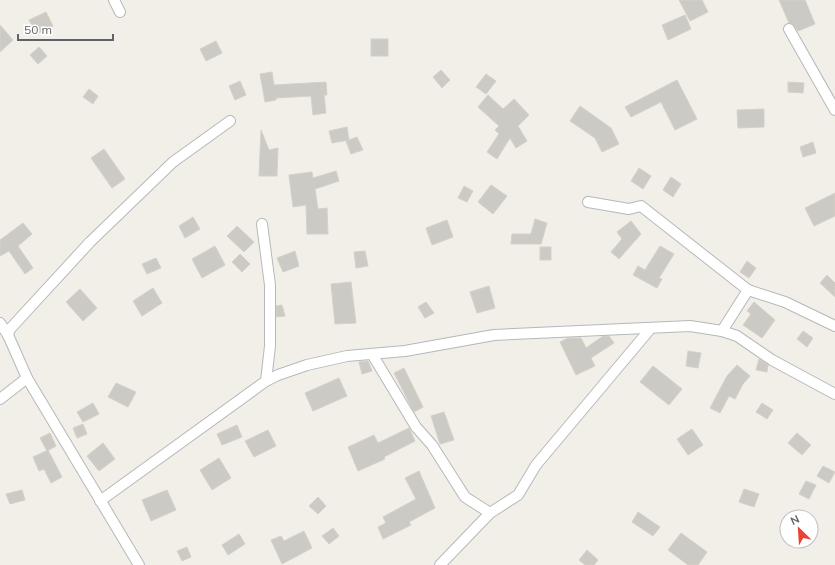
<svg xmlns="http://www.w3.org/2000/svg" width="835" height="565" font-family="Mulish,sans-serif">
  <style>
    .building { fill: #cccac5; stroke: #d6d1c6 }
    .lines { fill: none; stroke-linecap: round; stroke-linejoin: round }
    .minor-casing { stroke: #b5b8bc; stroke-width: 12 }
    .minor { stroke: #fff; stroke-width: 10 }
  </style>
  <rect width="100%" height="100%" fill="#f1efe8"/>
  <g class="building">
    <polygon points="679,0 702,0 708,12 690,21"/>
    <polygon points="779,0 805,0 815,24 798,31 793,24 789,23"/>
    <polygon points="46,12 53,26 36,34 29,20"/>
    <polygon points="685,15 691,29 668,40 662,25"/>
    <polygon points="0,25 13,40 0,52"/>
    <rect x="371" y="39" width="17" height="17"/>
    <polygon points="216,41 222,53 206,61 200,49"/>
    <polygon points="39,47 47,56 38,64 30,55"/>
    <polygon points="441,70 450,80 442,88 433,77"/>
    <polygon points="272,72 274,85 326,82 327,95 324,95 326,113 313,115 311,96 276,98 276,100 265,102 260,74"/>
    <polygon points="486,74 496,81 486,94 476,87"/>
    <polygon points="677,80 697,119 675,130 661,102 631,117 625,107"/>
    <polygon points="240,81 246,95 235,100 229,86"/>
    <polygon points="788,82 804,83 803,93 788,92"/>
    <polygon points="89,89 98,96 93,104 83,97"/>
    <polygon points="488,95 503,109 514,99 529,115 518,126 527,141 516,148 510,138 497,159 487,152 499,134 495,130 499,126 478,107"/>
    <polygon points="580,106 611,128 619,144 602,152 595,138 570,121"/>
    <polygon points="764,109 764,127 738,128 737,110"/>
    <polygon points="347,127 349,140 332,143 329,131"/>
    <polygon points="261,130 269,150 278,148 277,176 259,176"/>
    <polygon points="357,137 363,150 351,154 346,141"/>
    <polygon points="813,142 816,153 803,157 800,147"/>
    <polygon points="104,149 125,179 112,188 91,158"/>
    <polygon points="639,168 651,176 643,189 631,181"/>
    <polygon points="336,171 339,181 315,189 318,209 327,208 328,234 307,234 306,205 293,207 289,175 312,172 313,178"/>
    <polygon points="671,177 681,184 673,197 663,190"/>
    <polygon points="491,185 507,196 493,214 478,202"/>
    <polygon points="464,186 473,191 467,202 458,198"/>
    <polygon points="835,193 835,216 814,226 805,208"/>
    <polygon points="193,217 200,229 185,238 179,226"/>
    <polygon points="535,219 547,223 541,244 511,244 512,234 531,234"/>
    <polygon points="447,220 453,237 432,245 426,228"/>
    <polygon points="631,221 641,234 619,259 611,252 622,239 617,232"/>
    <polygon points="23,223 32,234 18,246 33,268 25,274 9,251 0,256 0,240"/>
    <polygon points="237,226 254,242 244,252 227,236"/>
    <polygon points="215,246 225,265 202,278 192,259"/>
    <polygon points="660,246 674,254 659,278 662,279 657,288 633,275 638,266 645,270"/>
    <rect x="540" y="247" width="11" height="13"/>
    <polygon points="295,251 299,266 283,272 277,258"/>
    <polygon points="365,251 368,266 356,268 354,252"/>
    <polygon points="240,254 250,264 242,272 232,262"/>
    <polygon points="156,258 161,268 147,274 142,264"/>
    <polygon points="747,261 756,268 749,278 740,272"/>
    <polygon points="827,275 835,283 835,297 820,283"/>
    <polygon points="351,282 356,323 335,324 331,284"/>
    <polygon points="489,286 495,308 477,313 470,292"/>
    <polygon points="153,288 162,303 142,316 133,301"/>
    <polygon points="80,289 97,308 83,321 66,302"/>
    <polygon points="426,302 434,313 425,318 418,307"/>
    <polygon points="754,302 775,320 762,338 743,325 751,314 747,311"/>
    <polygon points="282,305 285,316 276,317 276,306"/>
    <polygon points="803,331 813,338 807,347 797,339"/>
    <polygon points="603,336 609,336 614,343 591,358 595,366 576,375 560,342 568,338 581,338 586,348"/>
    <polygon points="688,351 701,353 698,368 686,366"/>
    <polygon points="759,359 768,365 767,372 756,370"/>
    <polygon points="368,361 372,371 362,374 359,362"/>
    <polygon points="737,365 750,376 743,384 735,399 729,396 720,413 710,408 727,376"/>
    <polygon points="653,366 682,389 669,405 640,382"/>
    <polygon points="404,368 423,407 414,412 394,373"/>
    <polygon points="339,378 347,396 313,411 305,393"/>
    <polygon points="116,383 136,392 128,407 108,397"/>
    <polygon points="93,403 99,414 83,422 77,412"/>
    <polygon points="762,403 773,410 767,419 756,412"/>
    <polygon points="444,412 454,440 440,444 431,416"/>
    <polygon points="83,424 87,434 77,438 73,428"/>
    <polygon points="237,425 242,437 222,445 217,434"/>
    <polygon points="409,428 415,441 384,457 385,459 358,471 348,447 374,435 378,443"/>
    <polygon points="692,429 703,445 688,455 677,439"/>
    <polygon points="268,430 276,446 254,457 245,441"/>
    <polygon points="50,433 56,446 47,451 40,438"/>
    <polygon points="797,433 811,445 802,455 788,443"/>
    <polygon points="103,443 115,459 99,471 87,456"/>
    <polygon points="48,450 62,477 51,483 44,469 39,471 33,457"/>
    <polygon points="219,458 231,478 212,490 200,470"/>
    <polygon points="823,466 835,472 829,483 817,476"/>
    <polygon points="419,471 435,508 409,522 411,525 383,539 378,527 386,523 383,517 416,499 405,478"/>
    <polygon points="806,481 816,485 809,499 799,494"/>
    <polygon points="744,489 759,494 754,507 739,502"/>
    <polygon points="22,490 25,500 10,504 6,494"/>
    <polygon points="167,490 176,510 151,521 142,500"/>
    <polygon points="318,497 326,506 318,514 309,506"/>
    <polygon points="638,512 660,527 653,536 632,522"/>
    <polygon points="333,528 339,536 329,544 322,536"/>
    <polygon points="304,531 312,548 282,564 271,540 281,536 284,541"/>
    <polygon points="681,533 707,552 698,565 688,565 668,550"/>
    <polygon points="239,534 245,544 228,555 222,545"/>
    <polygon points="187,547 191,557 182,561 177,551"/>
    <polygon points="587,550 598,560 594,565 585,565 579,560"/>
  </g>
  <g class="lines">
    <g class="minor-casing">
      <g id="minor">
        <polyline points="114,0 120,12"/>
        <polyline points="789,29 835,110"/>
        <polyline points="588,202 629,209 641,206 748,290 785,302 835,326"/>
        <polyline points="262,224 270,285 270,346 266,381"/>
        <polyline points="0,323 8,335"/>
        <polyline points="722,331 748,290"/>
        <polyline points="372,354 416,427 432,445 465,497 490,513"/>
        <polyline points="0,399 27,378"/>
        <polyline points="100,501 266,381 278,375 307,365 347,356 405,351 494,335 690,326 722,331 737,336 772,360 835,394"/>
        <polyline points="139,565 27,378 8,335 10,329 90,242 173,162 230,121"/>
        <polyline points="440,565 490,513 518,495 536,465 651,328"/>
      </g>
    </g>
    <use href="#minor" class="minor"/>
  </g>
  <g transform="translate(799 529) rotate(335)"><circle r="19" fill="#ffffff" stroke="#bfc1c3"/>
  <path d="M0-3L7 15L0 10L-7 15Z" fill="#ea4335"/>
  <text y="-6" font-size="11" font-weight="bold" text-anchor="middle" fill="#5f6368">N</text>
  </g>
  <path d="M18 34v6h95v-6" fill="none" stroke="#5f6368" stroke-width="2"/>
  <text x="24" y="34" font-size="12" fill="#5f6368" stroke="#ffffff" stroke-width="3" paint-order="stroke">50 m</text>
</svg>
